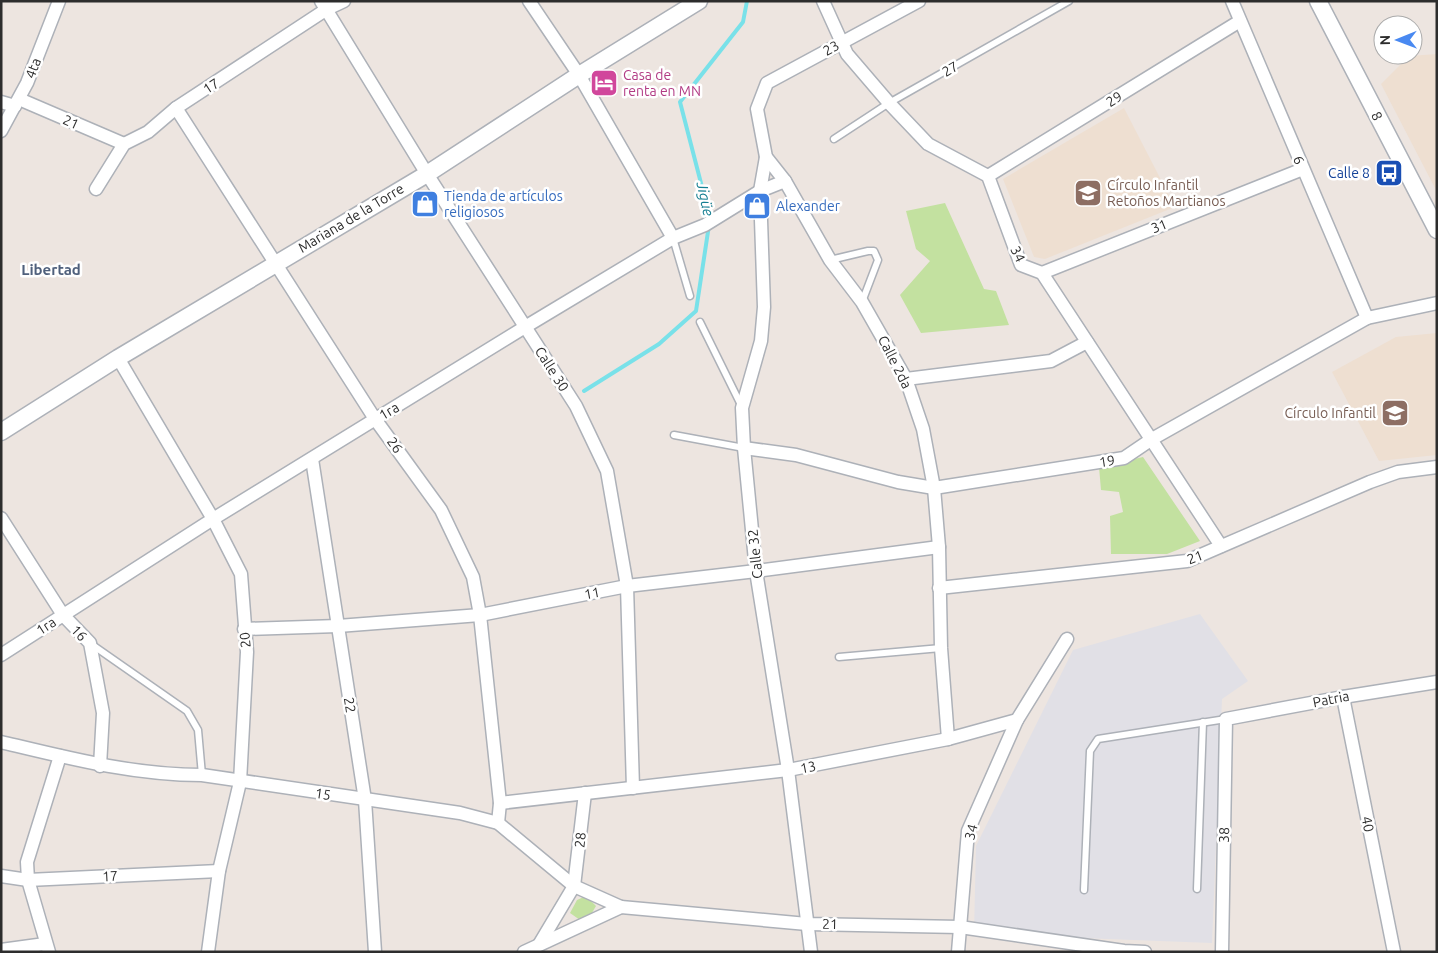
<svg xmlns="http://www.w3.org/2000/svg" width="1438" height="953" font-family="Ubuntu,sans-serif">
  <style>
    .industrial { fill: #e1e0e6 }
    .education { fill: #eedfd1 }
    .green { fill: #c3e1a0 }
    .lines { fill: none; stroke-linecap: round; stroke-linejoin: round }
    .stream { stroke: #79e1e9; stroke-width: 4 }
    .service-casing { stroke: #adb1b8; stroke-width: 9 }
    .minor-casing { stroke: #adb1b8; stroke-width: 15 }
    .tertiary-casing { stroke: #adb1b8; stroke-width: 19 }
    .service { stroke: #fff; stroke-width: 6 }
    .minor { stroke: #fff; stroke-width: 12 }
    .tertiary { stroke: #fff; stroke-width: 16 }
    .labels { text-anchor: middle; stroke-width: 5; stroke-linejoin: round; paint-order: stroke }
    .street-label { font-size: 14px; fill: #2d2d2d; stroke: #fff }
    .hotel-label { font-size: 14px; fill: #b23c85; stroke: #fff; text-anchor: start }
    .transit-label { font-size: 14px; fill: #164399; stroke: #fff; text-anchor: end }
    .education-label { font-size: 14px; fill: #785e54; stroke: #fff; text-anchor: start }
    .shop-label { font-size: 14px; fill: #366cbe; stroke: #fff; text-anchor: start }
    .water-label { font-size: 15px; font-style: italic; fill: #157f92; stroke: #fff }
    .neighbourhood-label { font-size: 15px; font-weight: bold; fill: #4f607c; stroke: #fff }
  </style>
  <rect width="100%" height="100%" fill="#ede5e0"/>
  <polygon class="industrial" points="1200,614 1248,681 1222,699 1212,943 974,934 976,846 1073,650"/>
  <g class="education">
    <polygon points="1437,54 1437,192 1381,84 1409,56"/>
    <polygon points="1124,108 1175,207 1045,259 1034,257 1003,179"/>
    <polygon points="1437,333 1437,455 1379,461 1332,372 1396,337"/>
  </g>
  <g class="green">
    <polygon points="945,203 984,289 996,291 1009,325 921,333 900,295 930,261 916,249 906,211"/>
    <polygon points="1143,457 1200,541 1167,554 1111,554 1110,516 1123,512 1119,492 1101,490 1099,467"/>
    <polygon points="586,896 596,906 589,918 580,920 570,913 577,900"/>
  </g>
  <g class="lines">
    <g class="stream">
      <polyline points="710,218 680,102 743,22 747,1"/>
      <polyline points="584,391 659,344 696,311 709,225"/>
    </g>
    <g class="service-casing">
      <g id="service">
        <polyline points="834,139 889,103 1069,1"/>
        <polyline points="673,238 690,296"/>
        <polyline points="830,260 868,251 874,251 878,260 862,302"/>
        <polyline points="700,322 742,407"/>
        <polyline points="674,435 744,448"/>
        <polyline points="91,644 187,711 198,730 202,775"/>
        <polyline points="839,657 941,648"/>
        <polyline points="1197,889 1203,722"/>
        <polyline points="1084,890 1090,751 1098,739 1226,719"/>
      </g>
    </g>
    <g class="minor-casing">
      <g id="minor">
        <polyline points="321,1 427,174 576,406 607,471 627,586 633,788"/>
        <polyline points="529,1 579,75 673,238"/>
        <polyline points="823,1 847,54 889,103 928,144 988,176 1021,265 1042,273 1221,546"/>
        <polyline points="919,1 767,83 757,109 766,157 785,181 830,260 862,302 906,379 923,429 934,488 939,547 941,648 948,739"/>
        <polyline points="1232,1 1367,318"/>
        <polyline points="19,99 124,144"/>
        <polyline points="1,102 15,106"/>
        <polyline points="176,108 375,419 441,510 473,577 480,615 500,803 498,823"/>
        <polyline points="1,131 27,83 59,1"/>
        <polyline points="766,157 760,191 764,307 761,341 742,408 744,448 756,571 788,770 811,952"/>
        <polyline points="988,176 1240,21"/>
        <polyline points="96,189 124,144 148,132 176,108 327,9 344,1"/>
        <polyline points="1042,273 1303,169"/>
        <polyline points="118,358 213,519 241,574 247,652 240,782 219,871 208,952"/>
        <polyline points="906,379 1051,361 1087,342"/>
        <polyline points="744,448 796,455 898,482 934,488 1124,458 1152,439 1367,318 1437,303"/>
        <polyline points="312,459 365,800 375,952"/>
        <polyline points="1,518 63,615 90,643 103,713 100,766"/>
        <polyline points="939,588 1187,561 1370,482 1398,472 1437,467"/>
        <polyline points="244,629 338,626 480,615 627,586 756,571 939,547"/>
        <polyline points="1,655 213,519 525,327 673,238 705,225 760,191 785,181"/>
        <polyline points="1343,697 1394,952"/>
        <path d="M1,742C68,758 133,775 202,775L460,813L498,823L574,886L621,907"/>
        <polyline points="500,803 788,770 948,739 1017,720 1067,639"/>
        <polyline points="1,876 28,880 219,871"/>
        <polyline points="540,943 574,886 585,793"/>
        <polyline points="1,950 45,944"/>
        <polyline points="49,952 28,880 27,862 60,756"/>
        <polyline points="524,952 621,907 807,924 960,927 1124,951 1145,952"/>
        <polyline points="958,952 968,831 1017,720"/>
        <polyline points="1222,952 1226,719 1343,697 1437,682"/>
      </g>
    </g>
    <g class="tertiary-casing">
      <g id="tertiary">
        <polyline points="1318,1 1437,230"/>
        <polyline points="1,432 118,358 427,174 579,75 699,1"/>
      </g>
    </g>
    <use href="#service" class="service"/>
    <use href="#minor" class="minor"/>
    <use href="#tertiary" class="tertiary"/>
  </g>
  <defs>
    <g id="hotel-square" transform="scale(1.4375)"><rect x="-9" y="-9" width="18" height="18" rx="4" fill="#d1479c" stroke="#fff"/><path d="M-6-4.5h1.5V1H6V5H4.5V3h-9V5H-6ZM-4 0a1.8 1.8 0 1 1 3.6 0ZM.5 0V-2.5h3Q6-2.5 6 0Z" fill="#fff"/></g>
    <g id="bus-square" transform="scale(1.4375)"><rect x="-9" y="-9" width="18" height="18" rx="4" fill="#1a4fb4" stroke="#fff"/><path d="M-5-6H5V4H4V6H2V4H-2V6H-4V4H-5ZM-3.5-4V0h7V-4ZM-3.5 1.2v1.5H-2V1.2ZM2 1.2v1.5H3.5V1.2Z" fill="#fff"/></g>
    <g id="school-square" transform="scale(1.4375)"><rect x="-9" y="-9" width="18" height="18" rx="4" fill="#8d6e63" stroke="#fff"/><path d="M0-5L7-2L0 1L-7-2ZM-4 1L0 2.5L4 1V4Q0 6-4 4Z" fill="#fff"/></g>
    <g id="shop-square" transform="scale(1.4375)"><rect x="-9" y="-9" width="18" height="18" rx="4" fill="#3f7fe0" stroke="#fff"/><path d="M-5-2.5h2.3a2.7 3.5 0 0 1 5.4 0H5L5.5 6h-11ZM-1.5-2.5h3a1.5 2.3 0 0 0-3 0Z" fill="#fff"/></g>
  </defs>
  <g fill-rule="evenodd">
    <use href="#hotel-square" x="604" y="83"/>
    <use href="#bus-square" x="1389" y="173"/>
    <use href="#school-square" x="1088" y="193"/>
    <use href="#shop-square" x="425" y="204"/>
    <use href="#shop-square" x="757" y="206"/>
    <use href="#school-square" x="1395" y="413"/>
  </g>
  <g class="labels">
    <g class="street-label">
      <text transform="translate(831 48) rotate(-29)" y="5">23</text>
      <text transform="translate(33 68) rotate(-69)" y="5">4ta</text>
      <text transform="translate(950 69) rotate(-30)" y="5">27</text>
      <text transform="translate(211 86) rotate(-33)" y="5">17</text>
      <text transform="translate(1114 99) rotate(-32)" y="5">29</text>
      <text transform="translate(1377 116) rotate(63)" y="5">8</text>
      <text transform="translate(71 122) rotate(24)" y="5">21</text>
      <text transform="translate(1299 160) rotate(67)" y="5">6</text>
      <text transform="translate(351 218) rotate(-31)" y="5">Mariana de la Torre</text>
      <text transform="translate(1159 226) rotate(-22)" y="5">31</text>
      <text transform="translate(1018 254) rotate(64)" y="5">34</text>
      <text transform="translate(895 362) rotate(63)" y="5">Calle 2da</text>
      <text transform="translate(552 369) rotate(57)" y="5">Calle 30</text>
      <text transform="translate(389 411) rotate(-31)" y="5">1ra</text>
      <text transform="translate(395 445) rotate(54)" y="5">26</text>
      <text transform="translate(1107 461) rotate(-9)" y="5">19</text>
      <text transform="translate(755 554) rotate(-96)" y="5">Calle 32</text>
      <text transform="translate(1195 557) rotate(-20)" y="5">21</text>
      <text transform="translate(592 593) rotate(-11)" y="5">11</text>
      <text transform="translate(46 626) rotate(-33)" y="5">1ra</text>
      <text transform="translate(79 633) rotate(46)" y="5">16</text>
      <text transform="translate(245 640) rotate(-96)" y="5">20</text>
      <text transform="translate(1331 699) rotate(-11)" y="5">Patria</text>
      <text transform="translate(350 705) rotate(81)" y="5">22</text>
      <text transform="translate(808 767) rotate(-11)" y="5">13</text>
      <text transform="translate(323 794) rotate(8)" y="5">15</text>
      <text transform="translate(1368 824) rotate(79)" y="5">40</text>
      <text transform="translate(971 832) rotate(-75)" y="5">34</text>
      <text transform="translate(1224 835) rotate(-89)" y="5">38</text>
      <text transform="translate(580 840) rotate(-84)" y="5">28</text>
      <text transform="translate(110 876) rotate(-3)" y="5">17</text>
      <text transform="translate(830 924) rotate(1)" y="5">21</text>
    </g>
    <g class="hotel-label">
      <text x="623" y="80">Casa de<tspan x="623" dy="16">renta en MN</tspan></text>
    </g>
    <g class="transit-label">
      <text x="1370" y="178">Calle 8</text>
    </g>
    <g class="education-label">
      <text x="1107" y="190">Círculo Infantil<tspan x="1107" dy="16">Retoños Martianos</tspan></text>
      <text x="1376" y="418" text-anchor="end">Círculo Infantil</text>
    </g>
    <g class="shop-label">
      <text x="444" y="201">Tienda de artículos<tspan x="444" dy="16">religiosos</tspan></text>
      <text x="776" y="211">Alexander</text>
    </g>
    <g class="water-label">
      <text transform="translate(705 199) rotate(78)" y="5">Jigüe</text>
    </g>
    <g class="neighbourhood-label">
      <text x="51" y="275">Libertad</text>
    </g>
  </g>
  <rect width="1438" height="953" fill="none" stroke="#2d2d2d" stroke-width="5"/>
  <g transform="translate(1398 40) rotate(269)"><circle r="24" fill="#ffffff" stroke="#ababab"/>
  <path d="M0-4L9 19L0 12L-9 19Z" fill="#4989f1"/>
  <text y="-8" font-size="14" font-weight="bold" text-anchor="middle" fill="#2d2d2d">N</text>
  </g>
</svg>
